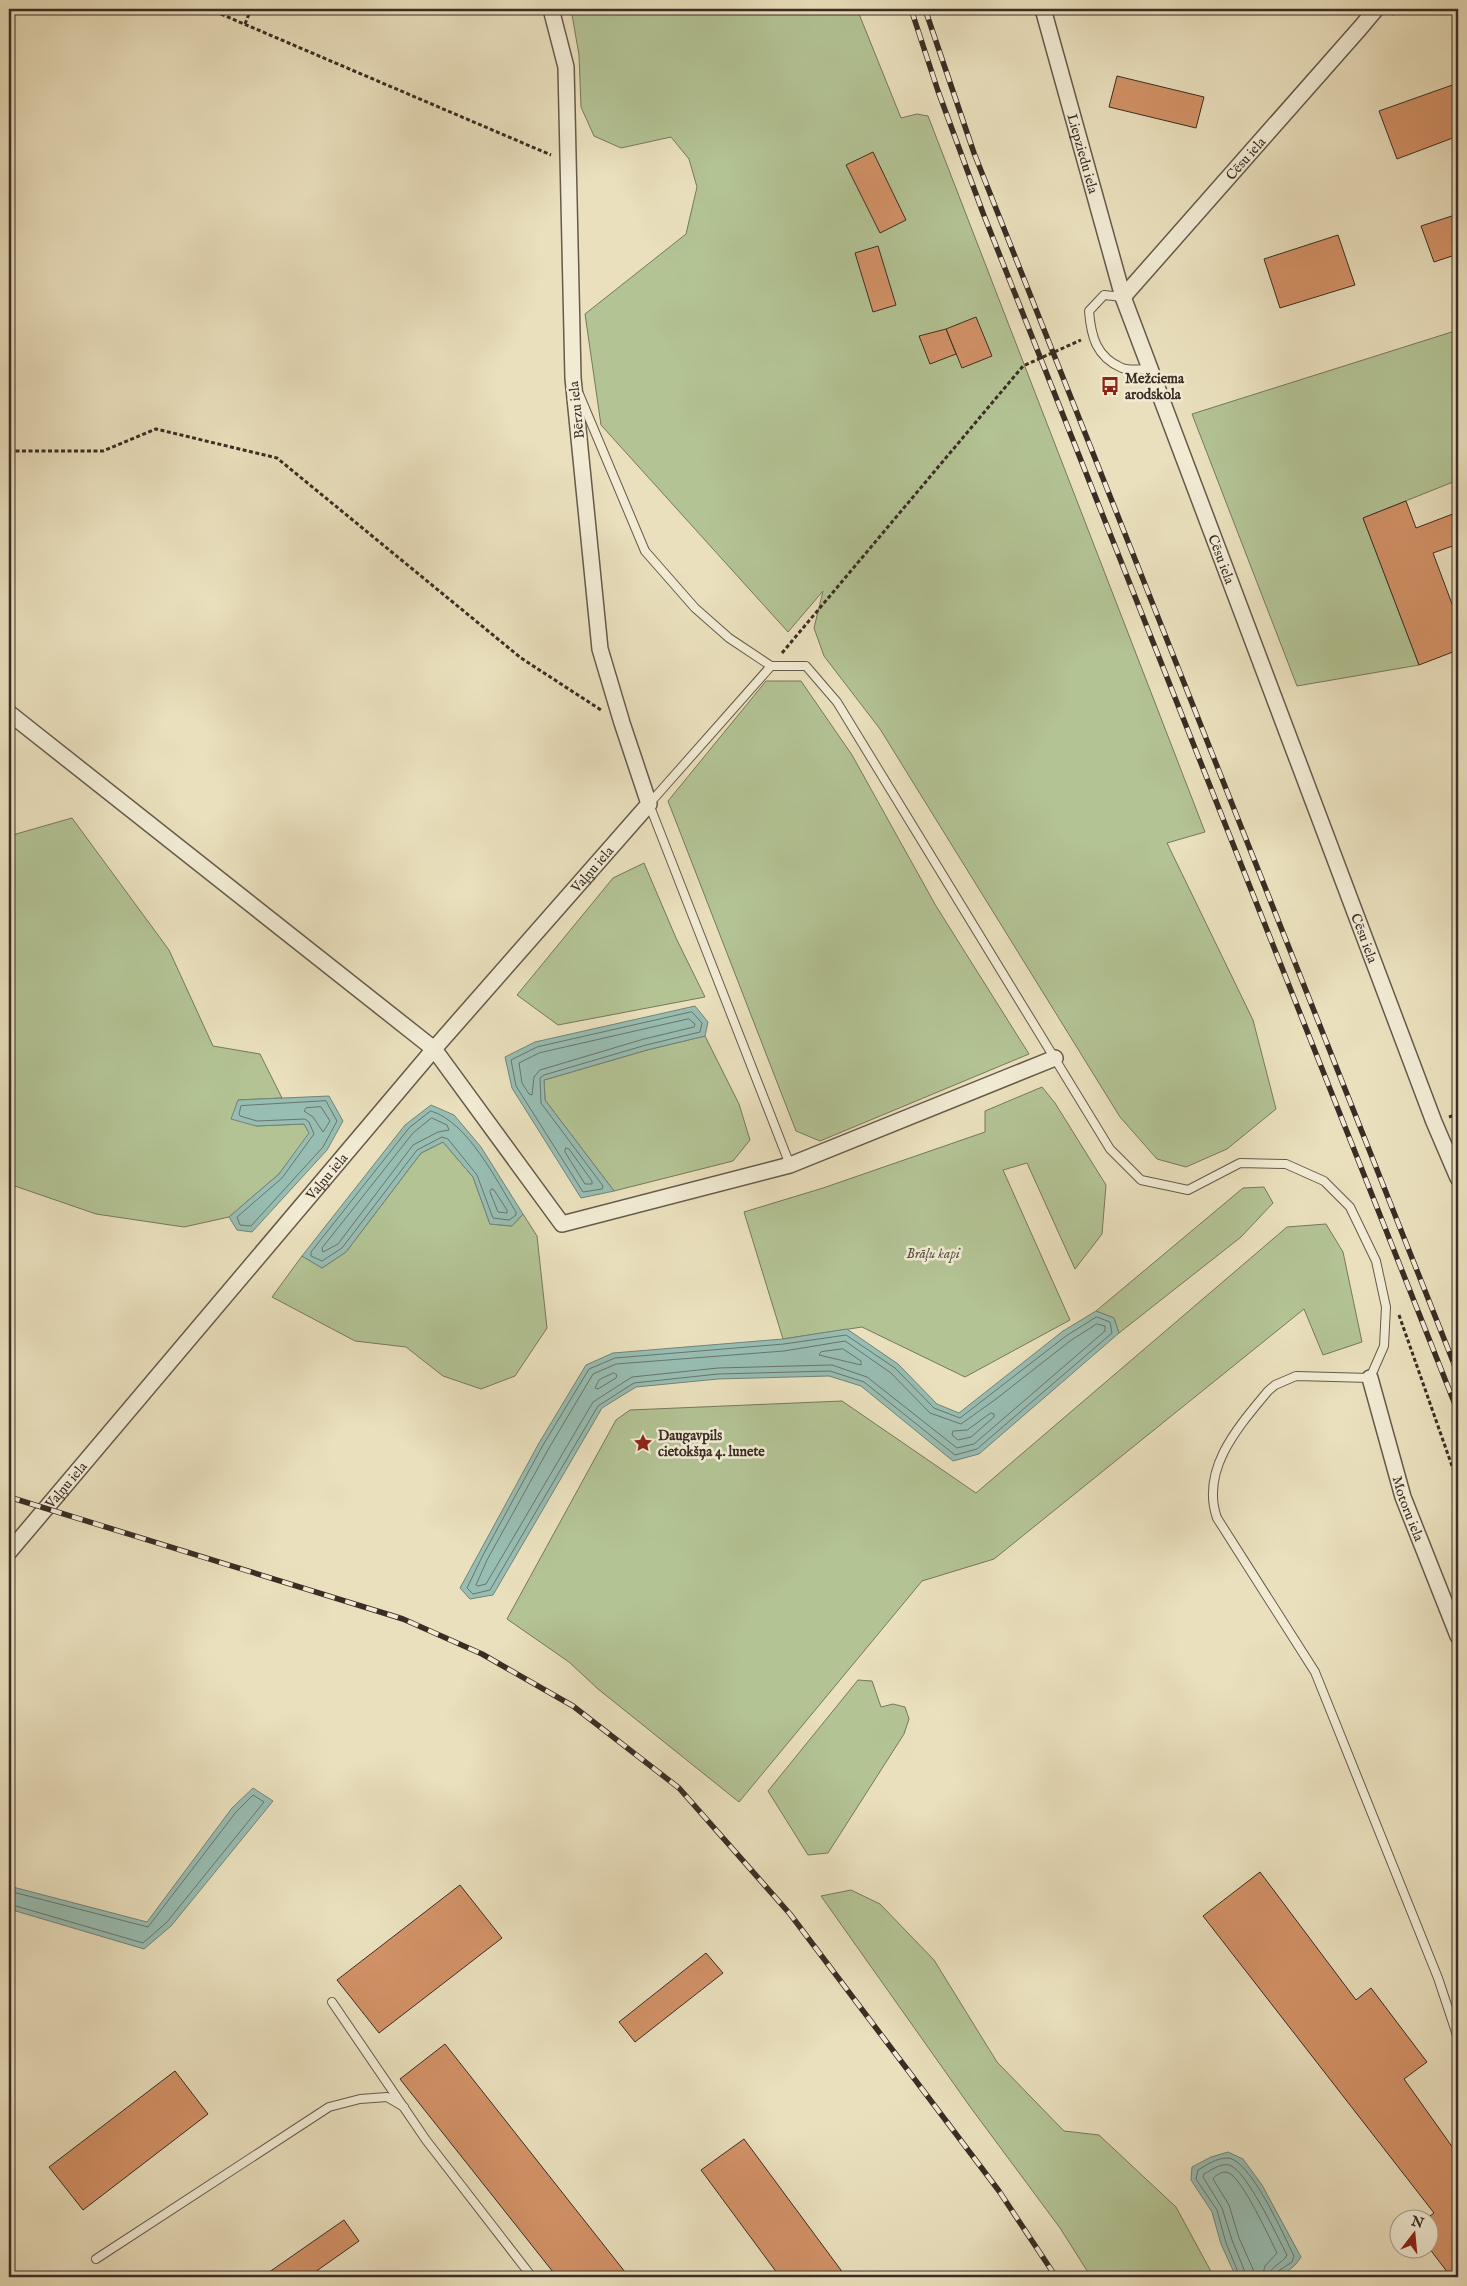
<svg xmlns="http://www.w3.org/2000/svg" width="1467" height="2286" font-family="'IM FELL English',serif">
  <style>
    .green { fill: #b3c394; stroke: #76785c }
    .water { fill: #98bdb2; stroke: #72837a }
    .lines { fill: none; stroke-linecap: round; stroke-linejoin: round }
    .shore { stroke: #69756c; stroke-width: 1 }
    .building { fill: #d39267; stroke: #3a2d25 }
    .service-casing { stroke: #665a4b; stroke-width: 10 }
    .minor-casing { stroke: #665a4b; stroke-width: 18 }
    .path { stroke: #3a2d25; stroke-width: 3; stroke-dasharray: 4 2.5; stroke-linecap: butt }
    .service { stroke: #f1ebd4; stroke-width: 8 }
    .minor { stroke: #f1ebd4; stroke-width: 15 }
    .rail-casing { stroke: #3a2d25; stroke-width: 5.5 }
    .rail { stroke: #f1ebd4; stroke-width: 4; stroke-dasharray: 11; stroke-linecap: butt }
    .labels { text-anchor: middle; stroke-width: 5; stroke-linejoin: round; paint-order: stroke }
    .street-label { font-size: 14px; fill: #3a2d25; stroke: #f1ebd4 }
    .poi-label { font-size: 14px; font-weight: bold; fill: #3a2d25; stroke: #f1ebd4; text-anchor: start }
    .park-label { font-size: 14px; font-style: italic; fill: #585241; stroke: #f1ebd4 }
  </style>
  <rect width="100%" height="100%" fill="#eae0bd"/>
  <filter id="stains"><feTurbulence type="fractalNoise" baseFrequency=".004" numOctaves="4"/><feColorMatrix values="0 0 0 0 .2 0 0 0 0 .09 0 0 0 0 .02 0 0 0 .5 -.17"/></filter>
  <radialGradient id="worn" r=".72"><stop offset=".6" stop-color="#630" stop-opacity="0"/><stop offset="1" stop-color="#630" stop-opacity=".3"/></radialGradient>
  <g class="green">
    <polygon points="571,9 857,9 901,118 917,114 928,116 1205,832 1167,843 1253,1020 1276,1109 1227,1149 1186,1167 1157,1159 1120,1117 880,729 824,656 814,628 823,591 788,632 601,425 585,314 686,234 697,187 689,159 671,137 621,148 594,136 581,107 579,55"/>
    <polygon points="1458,330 1458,480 1363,518 1419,665 1297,686 1192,414"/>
    <polygon points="766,681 801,681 852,755 936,906 1029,1054 820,1141 796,1131 668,801"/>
    <polygon points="72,818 169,950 213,1046 260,1054 282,1098 238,1100 256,1126 304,1124 310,1134 279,1174 229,1217 184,1227 96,1214 9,1184 9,836"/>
    <polygon points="644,863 676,938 705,997 558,1025 517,995 613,878"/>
    <polygon points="705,1036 739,1104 750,1140 733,1161 614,1191 545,1100 544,1080 647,1050"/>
    <polygon points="1042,1087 1055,1103 1106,1185 1102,1234 1075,1269 1027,1163 1003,1170 1070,1320 965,1377 862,1327 783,1339 744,1212 823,1188 985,1132 985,1111"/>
    <polygon points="443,1142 473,1177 490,1224 512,1226 523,1214 537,1236 547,1328 515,1376 481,1389 443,1376 406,1347 355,1341 272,1297 302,1256 322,1268 346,1252 421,1153"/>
    <polygon points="1264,1187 1273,1203 1241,1237 1119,1333 1114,1318 1096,1311 1243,1188"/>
    <polygon points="1326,1224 1343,1252 1362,1342 1323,1355 1304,1309 994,1559 922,1581 739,1802 598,1689 569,1662 507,1619 616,1420 630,1410 842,1401 976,1493 1287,1227"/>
    <polygon points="858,1680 872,1681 881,1707 893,1704 905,1707 909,1719 904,1734 828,1853 808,1855 768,1791"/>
    <polygon points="851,1890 880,1904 934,1960 997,2062 1064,2131 1099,2135 1176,2207 1214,2277 1091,2277 1060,2228 971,2108 821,1896"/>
  </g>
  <g class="water">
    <polygon points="695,1006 708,1022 705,1036 647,1050 544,1080 545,1100 614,1191 581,1198 512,1088 505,1057 535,1042"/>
    <polygon points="329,1096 343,1121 327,1150 252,1232 237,1230 229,1217 279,1174 309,1133 304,1124 256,1126 231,1119 238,1100"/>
    <polygon points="431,1105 454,1115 481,1147 523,1214 512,1226 490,1224 473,1177 443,1142 421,1153 346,1252 322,1268 302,1256 405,1125"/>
    <polygon points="1096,1311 1114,1318 1119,1333 979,1454 953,1461 861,1386 829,1376 718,1379 636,1387 602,1408 493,1595 470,1599 460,1588 539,1443 586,1365 613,1353 783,1339 847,1329 898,1364 937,1404 959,1413 1063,1331"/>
    <polygon points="253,1788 273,1801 171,1926 144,1949 9,1909 9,1886 147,1922 232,1808"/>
    <path d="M1228,2152L1243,2159L1262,2185L1301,2257C1285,2283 1262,2277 1236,2277L1221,2244L1212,2212L1191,2180L1192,2167L1211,2157Z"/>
  </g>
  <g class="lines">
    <g class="shore">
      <polygon points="692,1012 702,1023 700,1032 646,1045 544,1075 540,1078 541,1103 603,1186 602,1189 583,1192 516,1086 511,1060 537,1047"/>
      <polygon points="689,1019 695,1024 694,1027 644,1039 540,1070 534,1077 532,1095 529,1094 522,1083 519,1063 539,1053"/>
      <polygon points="326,1101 337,1121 323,1147 251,1226 240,1225 237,1217 282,1178 314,1134 309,1122 305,1119 257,1121 240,1116 239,1114 241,1106"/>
      <polygon points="321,1107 330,1121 323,1132 313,1117 304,1111 306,1108"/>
      <path d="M431,1111C468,1122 496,1180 516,1212V1215L509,1220L493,1218L477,1175L448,1139L442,1137L417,1150L342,1248L322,1261L311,1256V1252L409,1128Z"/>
      <polygon points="432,1118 447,1125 449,1130 438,1132 413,1145 338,1244 323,1252 322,1248 413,1133"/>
      <polygon points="566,1148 569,1149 592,1181 592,1184 585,1184 565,1152"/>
      <polygon points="492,1189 494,1190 507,1210 507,1213 498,1212 490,1192"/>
      <polygon points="1097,1317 1110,1322 1112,1333 977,1449 955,1455 864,1382 830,1371 718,1374 634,1383 598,1406 490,1590 473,1594 467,1588 482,1557 543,1445 589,1369 615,1358 784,1344 846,1335 895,1368 934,1408 960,1418 1066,1336"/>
      <polygon points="1097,1324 1105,1326 1105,1331 974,1444 957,1448 867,1377 832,1365 718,1368 632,1377 593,1402 486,1584 478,1586 476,1585 487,1560 549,1448 593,1374 616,1364 784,1351 845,1341 891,1373 930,1413 961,1424 996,1399 1070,1341"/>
      <polygon points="843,1349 861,1361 861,1365 819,1355 821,1352"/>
      <polygon points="614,1373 617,1375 616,1378 598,1389 595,1388 599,1380"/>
      <polygon points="991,1413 994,1414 994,1417 971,1437 958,1440 952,1435 953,1431 967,1430"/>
      <polyline points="9,1891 148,1927 236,1812 253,1795 264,1802 167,1922 143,1943 9,1904"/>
      <path d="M1240,2277L1226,2243L1217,2210L1196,2179L1198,2170C1206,2165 1217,2158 1227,2158C1250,2158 1284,2236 1294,2256L1292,2262L1277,2272L1276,2277"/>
      <path d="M1247,2277L1232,2240L1222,2208L1203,2177L1204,2174C1211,2170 1221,2163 1229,2165C1246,2169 1278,2238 1287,2255C1283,2264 1270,2265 1269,2277"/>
      <path d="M1254,2277L1253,2269L1239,2238L1229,2205L1213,2179C1215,2175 1224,2170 1229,2173C1243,2180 1269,2237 1277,2253L1265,2266L1262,2277"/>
    </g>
  </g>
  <g class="building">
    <polygon points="1117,76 1204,97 1196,128 1109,107"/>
    <polygon points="1458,83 1458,136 1397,159 1379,111"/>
    <polygon points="873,152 906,220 880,233 846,165"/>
    <polygon points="1458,214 1458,254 1434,262 1421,226"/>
    <polygon points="1338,235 1355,285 1280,308 1264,259"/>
    <polygon points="878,246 896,305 873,312 855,253"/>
    <polygon points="976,317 992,356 962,368 946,329"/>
    <polygon points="946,329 956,354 930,364 919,336"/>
    <polygon points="1406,501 1416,528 1458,512 1458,544 1433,553 1458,620 1458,650 1419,665 1363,518"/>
    <polygon points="1260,1872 1356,2000 1371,1988 1427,2062 1404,2079 1458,2155 1458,2277 1451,2277 1429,2248 1430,2218 1427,2218 1434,2213 1203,1916"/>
    <polygon points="460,1885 502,1938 379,2033 337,1980"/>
    <polygon points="706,1953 723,1973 635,2042 619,2022"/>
    <polygon points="445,2044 629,2277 557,2277 400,2079"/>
    <polygon points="175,2071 208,2114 83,2210 49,2167"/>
    <polygon points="744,2139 846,2277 780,2277 701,2170"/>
    <polygon points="344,2220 359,2241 308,2277 262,2277"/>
  </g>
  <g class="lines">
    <g class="service-casing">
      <g id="service">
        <path d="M1123,297L1104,295L1089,311C1091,336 1096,357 1122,368C1130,371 1142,369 1150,369"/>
        <path d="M579,394L645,551L695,608L729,638L771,666H806L837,702L1110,1149L1141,1180L1188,1190L1240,1163L1286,1164L1324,1181L1350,1207L1376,1261L1386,1307L1384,1346L1370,1378L1296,1376L1275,1385L1268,1391C1239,1426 1200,1469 1217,1518L1315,1672L1438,1978L1458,2038"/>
        <polyline points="771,666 649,804 790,1165"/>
        <polyline points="332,2002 426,2140 532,2277"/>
        <polyline points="96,2259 329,2107 360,2099 387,2097 404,2107"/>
      </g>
    </g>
    <g class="minor-casing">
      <g id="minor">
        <path id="s1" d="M1043,9L1123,297L1434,1122L1458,1178"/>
        <path id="s2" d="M1123,297L1361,27L1376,9"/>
        <polyline points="9,713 434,1049 562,1224 790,1165 1055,1058"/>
        <path id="s3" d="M1370,1378L1403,1497L1458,1636"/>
        <path id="s4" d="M9,1552L434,1049L649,804L622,723L600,649L573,378L566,67L551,9"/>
      </g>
    </g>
    <g class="path">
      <polyline points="209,9 551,155"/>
      <polyline points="1392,14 1405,9"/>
      <polyline points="245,24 251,9"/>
      <polyline points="9,451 103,451 156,429 277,458 521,658 601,710"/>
      <polyline points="782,653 1023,366 1081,340"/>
      <polyline points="1449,1117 1458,1114"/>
      <polyline points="1399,1315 1458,1483"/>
    </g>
    <use href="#service" class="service"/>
    <use href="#minor" class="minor"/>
    <g class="rail-casing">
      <g id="rail">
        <polyline points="911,9 938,91 983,213 1458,1412"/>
        <polyline points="925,9 974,153 1458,1374"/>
        <polyline points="9,1497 403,1619 482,1654 573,1706 679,1788 790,1914 999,2191 1056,2277"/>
      </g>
    </g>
    <use href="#rail" class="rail"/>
  </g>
  <defs>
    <g id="bus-bare" transform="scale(1.5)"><path d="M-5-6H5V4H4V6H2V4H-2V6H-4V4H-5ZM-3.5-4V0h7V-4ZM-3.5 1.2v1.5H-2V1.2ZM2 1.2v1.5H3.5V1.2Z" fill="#8f2418" stroke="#f1ebd4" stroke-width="2.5" paint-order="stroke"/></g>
    <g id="sight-bare" transform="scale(1.5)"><path d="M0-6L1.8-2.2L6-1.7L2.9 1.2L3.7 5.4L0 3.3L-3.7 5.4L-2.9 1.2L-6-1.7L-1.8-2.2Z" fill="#8f2418" stroke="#f1ebd4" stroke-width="2.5" paint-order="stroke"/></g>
  </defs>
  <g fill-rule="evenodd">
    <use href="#bus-bare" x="1110" y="386"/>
    <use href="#sight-bare" x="643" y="1443"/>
  </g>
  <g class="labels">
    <g class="street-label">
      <text dy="5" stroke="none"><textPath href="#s1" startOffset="150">Liepziedu iela</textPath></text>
      <text dy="5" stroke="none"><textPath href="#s2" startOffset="185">Cēsu iela</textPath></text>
      <text transform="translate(576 410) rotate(-96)" y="5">Bērzu iela</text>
      <text dy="5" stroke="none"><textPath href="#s1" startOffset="579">Cēsu iela</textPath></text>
      <text dy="5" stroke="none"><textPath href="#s4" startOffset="898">Vaļņu iela</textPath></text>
      <text dy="5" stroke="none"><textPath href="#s1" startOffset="984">Cēsu iela</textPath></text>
      <text dy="5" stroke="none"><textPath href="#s4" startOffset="492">Vaļņu iela</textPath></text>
      <text dy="5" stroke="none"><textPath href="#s4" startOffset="88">Vaļņu iela</textPath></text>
      <text dy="5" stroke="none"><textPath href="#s3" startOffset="136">Motoru iela</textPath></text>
    </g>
    <g class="poi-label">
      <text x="1125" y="383">Mežciema<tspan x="1125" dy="16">arodskola</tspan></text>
      <text x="658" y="1440">Daugavpils<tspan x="658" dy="16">cietokšņa 4. lunete</tspan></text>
    </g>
    <g class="park-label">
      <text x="933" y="1258">Brāļu kapi</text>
    </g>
  </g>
  <rect width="1467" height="2286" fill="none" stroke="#eae0bd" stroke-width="30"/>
  <rect x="10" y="10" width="1447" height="2266" fill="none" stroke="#3a2d25" stroke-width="2.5"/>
  <rect x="15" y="15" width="1437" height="2256" fill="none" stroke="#3a2d25"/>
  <g transform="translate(1414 2234) rotate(16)"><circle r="24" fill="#f1ebd4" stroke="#a89f8e"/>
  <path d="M0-4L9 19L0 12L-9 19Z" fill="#8f2418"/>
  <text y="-8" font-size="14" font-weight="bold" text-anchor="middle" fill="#3a2d25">N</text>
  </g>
  <rect width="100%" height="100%" filter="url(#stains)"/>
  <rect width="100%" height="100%" fill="url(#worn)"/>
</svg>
